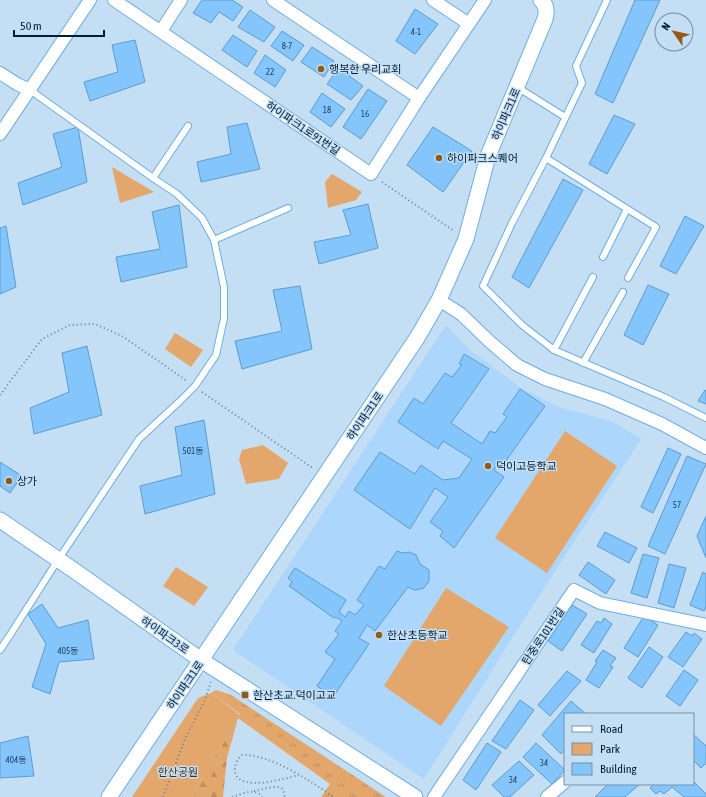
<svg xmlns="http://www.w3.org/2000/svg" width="706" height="797" font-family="'Asap Condensed','Noto Sans KR',sans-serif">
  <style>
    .built { fill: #acd6fb }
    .grass { fill: url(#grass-tufts) }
    .forest { fill: url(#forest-firs) }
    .park { fill: #e3a76c }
    .building { fill: #84c5fb; stroke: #5c9cd0 }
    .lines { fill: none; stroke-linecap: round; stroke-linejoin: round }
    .service-casing { stroke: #6eaee3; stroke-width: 8 }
    .minor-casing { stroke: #6eaee3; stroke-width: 14 }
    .tertiary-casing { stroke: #6eaee3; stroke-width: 17 }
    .path { stroke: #6a849a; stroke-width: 2; stroke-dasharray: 1 3; stroke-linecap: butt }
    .service { stroke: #fff; stroke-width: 6 }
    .minor { stroke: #fff; stroke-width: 12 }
    .tertiary { stroke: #fff; stroke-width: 15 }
    .poi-dot { fill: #935a15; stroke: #c4def4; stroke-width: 1.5 }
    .labels { text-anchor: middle; stroke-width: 3; stroke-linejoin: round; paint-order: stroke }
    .number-label { font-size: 9px; fill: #224664 }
    .poi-label { font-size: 11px; fill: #021c31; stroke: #c4def4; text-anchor: start }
    .street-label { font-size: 11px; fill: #021c31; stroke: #c4def4 }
    .park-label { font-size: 11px; fill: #492f15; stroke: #c4def4 }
  </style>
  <defs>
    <pattern id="grass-tufts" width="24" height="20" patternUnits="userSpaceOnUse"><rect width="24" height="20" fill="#e3a76c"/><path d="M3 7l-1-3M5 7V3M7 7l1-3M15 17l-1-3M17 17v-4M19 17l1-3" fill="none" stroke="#c18f5e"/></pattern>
    <pattern id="forest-firs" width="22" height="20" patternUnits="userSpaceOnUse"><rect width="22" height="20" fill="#e3a76c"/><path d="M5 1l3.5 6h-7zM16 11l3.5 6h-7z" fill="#c18f5e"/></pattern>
  </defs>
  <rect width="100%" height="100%" fill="#c4def4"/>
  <polygon class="built" points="446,325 470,350 521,388 561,408 611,421 641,439 524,619 424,779 233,650"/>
  <polygon class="grass" points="216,690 231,695 386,797 321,797 330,784 238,718 240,714 211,693"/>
  <polygon class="forest" points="238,718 227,758 223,797 194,797 193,793"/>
  <g class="park">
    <polygon points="112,167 154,192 120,203"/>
    <polygon points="332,174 362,192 356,200 328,208 325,182"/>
    <polygon points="175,333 203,350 191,367 165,349"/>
    <polygon points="565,431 617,466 547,573 495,538"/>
    <polygon points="263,445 288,463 279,479 246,484 239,459 242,450"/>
    <polygon points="176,567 208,587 194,606 163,586"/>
    <polygon points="446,588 509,627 441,726 384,686"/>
    <polygon points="211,693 240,715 193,793 194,797 132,797 198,698"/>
  </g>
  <g class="building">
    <polygon points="202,0 232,0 243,7 233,21 219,12 211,23 193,13"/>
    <polygon points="635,0 660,0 613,103 595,94"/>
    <polygon points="415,9 438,24 415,54 396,41"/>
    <polygon points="250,10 275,27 264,42 238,27"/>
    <polygon points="282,31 304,45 293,61 271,46"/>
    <polygon points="233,35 257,51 247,67 222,50"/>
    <polygon points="135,40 145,82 90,101 84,82 118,72 112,45"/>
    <polygon points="312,47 334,61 324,77 301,62"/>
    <polygon points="265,55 286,70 275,87 254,73"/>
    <polygon points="339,68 363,86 351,100 327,84"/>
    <polygon points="368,89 387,101 361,139 343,127"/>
    <polygon points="322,93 345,109 331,127 310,112"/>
    <polygon points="614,115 635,124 607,174 589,164"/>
    <polygon points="247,123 260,169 201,182 197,162 231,154 227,127"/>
    <polygon points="78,127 87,182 23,205 18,183 62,167 53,134"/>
    <polygon points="433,127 472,151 443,192 407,165"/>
    <polygon points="563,179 583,190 529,288 512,277"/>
    <polygon points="368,204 378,248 319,264 314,242 351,235 343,210"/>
    <polygon points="179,205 187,267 121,282 116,257 160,249 152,212"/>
    <polygon points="685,216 704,226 676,274 660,266"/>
    <polygon points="6,226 16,287 0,294 0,228"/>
    <polygon points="648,285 669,294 643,345 624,335"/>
    <polygon points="300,286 312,349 242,369 235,341 282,331 273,290"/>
    <polygon points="87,346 102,415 34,434 30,408 69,392 62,353"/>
    <polygon points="464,354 489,369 451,423 482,444 490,431 495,433 507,417 503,414 520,389 545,406 505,462 501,460 494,470 504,477 454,548 440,536 443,531 430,522 448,497 435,488 410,529 354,490 380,452 415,474 421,465 443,480 459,478 472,459 443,441 438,449 398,422 414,398 423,404 445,373 452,377 462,365 459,364"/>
    <polygon points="705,390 706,391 706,404 698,401"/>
    <polygon points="204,420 215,494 145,514 140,486 182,475 175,427"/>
    <polygon points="668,448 681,454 653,513 641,507"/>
    <polygon points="687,456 706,464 665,554 648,546"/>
    <polygon points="0,462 22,476 10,493 0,486"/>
    <polygon points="706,516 706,558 697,536"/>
    <polygon points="605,532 637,548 629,563 597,546"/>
    <polygon points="397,551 402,553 409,552 416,555 420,564 429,570 429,581 424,588 415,590 408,587 375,631 367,625 359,638 369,644 333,697 317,686 335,659 325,652 339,634 335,631 342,621 336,617 334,618 289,586 292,582 288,578 295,568 346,600 339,612 345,617 349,611 355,615 364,605 357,600 379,566 385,569"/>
    <polygon points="643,554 659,558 647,598 631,593"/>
    <polygon points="588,562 615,580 606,594 579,575"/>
    <polygon points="669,564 686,568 674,608 658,603"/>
    <polygon points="703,572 706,574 706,607 704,611 690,605"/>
    <polygon points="42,604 58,628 88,620 94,659 59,662 50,694 32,687 46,644 28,614"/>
    <polygon points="572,605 587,614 562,651 548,641"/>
    <polygon points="644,616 658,625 638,657 624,648"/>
    <polygon points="604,618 612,624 594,653 581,645 597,621 601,623"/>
    <polygon points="686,632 692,636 694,633 702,639 683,667 668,657"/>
    <polygon points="649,647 663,657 642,688 628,678"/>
    <polygon points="603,650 616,658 610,666 613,667 599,688 586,680 597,662 595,661"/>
    <polygon points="684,670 698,680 680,706 666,696"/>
    <polygon points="567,671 581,681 550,716 538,705"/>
    <polygon points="520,700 534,710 506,749 492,741"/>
    <polygon points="571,701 586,714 565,714 565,750 561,754 542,735"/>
    <polygon points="693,734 706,746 706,763 701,768 693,760"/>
    <polygon points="28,736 34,776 0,778 0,743"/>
    <polygon points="487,743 501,752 476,790 463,780"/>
    <polygon points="536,743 565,770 552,784 523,757"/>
    <polygon points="519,761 534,775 510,797 504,797 492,785"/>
    <polygon points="693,781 706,794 706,797 684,797 672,787 664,794 660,791 656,794 650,788 654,784 693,784"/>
    <polygon points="608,784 640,784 625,797 595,797"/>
  </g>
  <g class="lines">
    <g class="service-casing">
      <g id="service">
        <polyline points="607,0 576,66 582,83 546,158 512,223 483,286 522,325 554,350 664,397 706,418"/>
        <polyline points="517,87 565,117"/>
        <polyline points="546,158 656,227 628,278"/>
        <polyline points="153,178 188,126"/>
        <polyline points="214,240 288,208"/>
        <polyline points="603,257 627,209"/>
        <polyline points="554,350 593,277"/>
        <polyline points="583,363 623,292"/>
        <polyline points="0,650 10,635 58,560 139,439 179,402 195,386 216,355 224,318 224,287 214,240 202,218 177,194 153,178 30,90"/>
      </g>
    </g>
    <g class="minor-casing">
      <g id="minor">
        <polyline points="114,0 371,174 419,98 485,0"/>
        <polyline points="273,0 419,98"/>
        <polyline points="433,0 469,24"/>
        <polyline points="161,31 181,0"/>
        <polyline points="0,73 17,84 30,90"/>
        <polyline points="0,134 90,0"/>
        <polyline points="439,300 461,314 489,341 517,365 545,379 605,399 662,424 706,448"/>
        <polyline points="434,797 574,590 600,603 706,625"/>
        <polyline points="547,797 565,782"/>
      </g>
    </g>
    <g class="tertiary-casing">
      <g id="tertiary">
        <polyline points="0,520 72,569 201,660 415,797"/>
        <path d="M109,797L417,338L439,300L466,239L488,156L545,19C547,12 547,5 541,0"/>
      </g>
    </g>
    <g class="path">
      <polyline points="382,182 454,231"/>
      <polyline points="202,392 314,469"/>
      <polyline points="0,395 42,339 70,325 95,324 122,336 187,381"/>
      <path d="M299,775C286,778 240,793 235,772C234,765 238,759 242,755C271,754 310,781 334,797"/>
      <path d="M254,791C261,790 279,783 283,790C284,792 284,795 285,797"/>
      <polyline points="163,797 172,774 185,739 204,702 211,682"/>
      <path d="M232,797C242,794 256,787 262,797"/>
    </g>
    <use href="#service" class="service"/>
    <use href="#minor" class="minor"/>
    <use href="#tertiary" class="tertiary"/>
  </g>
  <g class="poi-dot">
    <circle cx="321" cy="69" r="4"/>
    <circle cx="439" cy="158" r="4"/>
    <circle cx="488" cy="466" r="4"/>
    <circle cx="9" cy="481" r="4"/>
    <circle cx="379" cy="635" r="4"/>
    <rect x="241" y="691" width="8" height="8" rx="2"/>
  </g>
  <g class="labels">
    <g class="number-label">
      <text x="416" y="35">4-1</text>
      <text x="287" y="49">8-7</text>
      <text x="270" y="75">22</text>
      <text x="327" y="113">18</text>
      <text x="365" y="117">16</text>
      <text x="193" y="454">501동</text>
      <text x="677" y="508">57</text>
      <text x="68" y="654">405동</text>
      <text x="16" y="763">404동</text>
      <text x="544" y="766">34</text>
      <text x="513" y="783">34</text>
    </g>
    <g class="poi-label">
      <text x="329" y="73">행복한 우리교회</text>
      <text x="447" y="162">하이파크스퀘어</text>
      <text x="496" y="470">덕이고등학교</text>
      <text x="17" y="485">상가</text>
      <text x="387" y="639">한산초등학교</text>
      <text x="253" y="699">한산초교.덕이고교</text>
    </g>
    <g class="street-label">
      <text transform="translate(506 114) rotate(-67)" y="4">하이파크1로</text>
      <text transform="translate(303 128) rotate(34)" y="4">하이파크1로91번길</text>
      <text transform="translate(365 416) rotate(-56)" y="4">하이파크1로</text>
      <text transform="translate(165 635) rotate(35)" y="4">하이파크3로</text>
      <text transform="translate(543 636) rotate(-56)" y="4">탄중로101번길</text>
      <text transform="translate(185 685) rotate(-56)" y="4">하이파크1로</text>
    </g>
    <g class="park-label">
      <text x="178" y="776">한산공원</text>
    </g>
  </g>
  <rect x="564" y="713" width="130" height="72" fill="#c4def4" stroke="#7690a6"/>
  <rect x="572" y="726" width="20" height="6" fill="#ffffff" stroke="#7690a6"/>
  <text x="600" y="733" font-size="12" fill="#021c31">Road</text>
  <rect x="572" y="743" width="20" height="12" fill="#e3a76c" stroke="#7690a6"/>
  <text x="600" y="753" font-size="12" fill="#021c31">Park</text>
  <rect x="572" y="763" width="20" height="12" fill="#84c5fb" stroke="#7690a6"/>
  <text x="600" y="773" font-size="12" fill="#021c31">Building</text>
  <g transform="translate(674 32) rotate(304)"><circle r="19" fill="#c4def4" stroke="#7690a6"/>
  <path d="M0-3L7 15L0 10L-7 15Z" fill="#935a15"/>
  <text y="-6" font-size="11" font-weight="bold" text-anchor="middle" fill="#021c31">N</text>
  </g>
  <path d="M14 30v6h90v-6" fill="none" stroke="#021c31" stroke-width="2"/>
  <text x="20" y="30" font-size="12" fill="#021c31" stroke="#c4def4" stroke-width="3" paint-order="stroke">50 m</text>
</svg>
